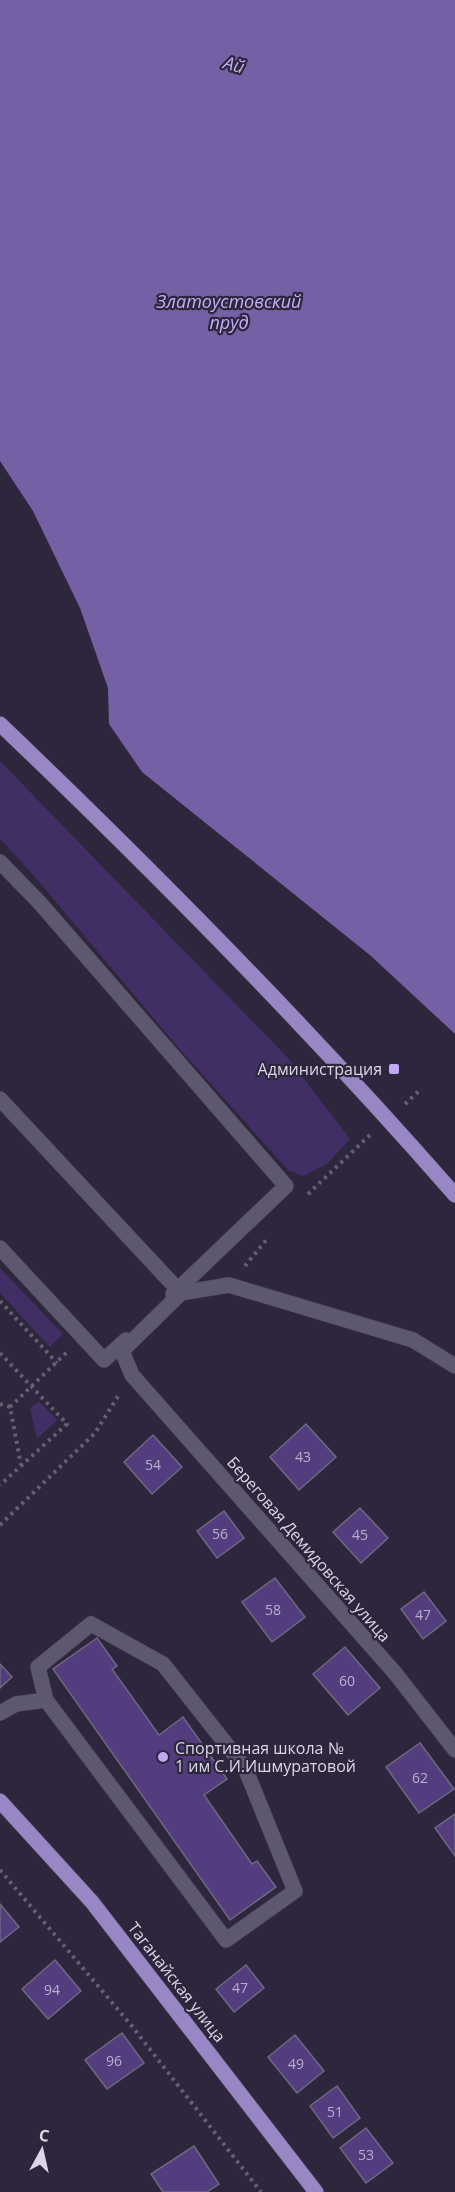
<svg xmlns="http://www.w3.org/2000/svg" width="455" height="2192" font-family="'Open Sans',sans-serif">
  <style>
    .green { fill: #402e64 }
    .water { fill: #7660a5 }
    .building { fill: #533d7e; stroke: #6e6881; stroke-width: 1.5 }
    .lines { fill: none; stroke-linecap: round; stroke-linejoin: round }
    .minor-casing { stroke: #484355; stroke-width: 16 }
    .major-casing { stroke: #484355; stroke-width: 16 }
    .path { stroke: #666073; stroke-width: 4; stroke-dasharray: 3 4.5; stroke-linecap: butt }
    .minor { stroke: #5d576f; stroke-width: 15 }
    .major { stroke: #9886c5; stroke-width: 15 }
    .poi-dot { fill: #bfa9f4; stroke: #2d263c; stroke-width: 2 }
    .labels { text-anchor: middle; stroke-width: 4.5; stroke-linejoin: round; paint-order: stroke }
    .number-label { font-size: 14px; fill: #b9b0cc }
    .poi-label { font-size: 16px; fill: #dbd7e6; stroke: #2d263c; text-anchor: end }
    .street-label { font-size: 16px; fill: #dbd7e6; stroke: #2d263c }
    .water-label { font-size: 18px; font-style: italic; fill: #c5affc; stroke: #2d263c }
  </style>
  <rect width="100%" height="100%" fill="#2d263c"/>
  <g class="green">
    <polygon points="0,761 289,1059 350,1139 327,1164 303,1176 288,1170 176,1045 30,871 0,839"/>
    <polygon points="0,1268 63,1334 50,1347 0,1293"/>
    <polygon points="39,1401 57,1420 37,1439 30,1408"/>
  </g>
  <polygon class="water" points="0,0 455,0 455,1034 371,956 142,772 109,724 108,688 80,608 33,511 0,461"/>
  <g class="building">
    <polygon points="306,1424 336,1457 299,1490 270,1457"/>
    <polygon points="153,1435 182,1467 152,1494 124,1462"/>
    <polygon points="360,1508 388,1538 361,1563 333,1532"/>
    <polygon points="224,1511 244,1538 217,1558 197,1531"/>
    <polygon points="275,1578 305,1617 272,1642 242,1602"/>
    <polygon points="424,1592 446,1621 423,1639 401,1609"/>
    <polygon points="97,1638 117,1666 112,1669 159,1735 183,1717 227,1779 204,1795 252,1864 257,1861 276,1887 230,1920 53,1669"/>
    <polygon points="345,1647 380,1688 348,1715 313,1674"/>
    <polygon points="0,1664 12,1677 0,1688"/>
    <polygon points="420,1743 454,1789 419,1813 386,1767"/>
    <polygon points="455,1814 455,1856 435,1828"/>
    <polygon points="0,1904 19,1927 0,1942"/>
    <polygon points="55,1960 81,1991 48,2019 22,1989"/>
    <polygon points="246,1965 264,1988 234,2012 216,1989"/>
    <polygon points="122,2033 144,2063 107,2089 85,2060"/>
    <polygon points="295,2035 324,2071 297,2093 268,2057"/>
    <polygon points="337,2086 360,2118 333,2138 310,2106"/>
    <polygon points="366,2128 393,2163 366,2183 340,2148"/>
    <polygon points="194,2146 219,2184 207,2192 163,2192 151,2174"/>
  </g>
  <g class="lines">
    <g class="minor-casing">
      <g id="minor">
        <polyline points="0,862 39,902 286,1186 173,1294"/>
        <polyline points="0,1099 181,1293"/>
        <polyline points="0,1248 104,1360 126,1340"/>
        <polyline points="455,1366 413,1340 229,1285 181,1293 122,1351 132,1375 395,1673 455,1750"/>
        <polygon points="91,1624 163,1664 245,1768 295,1891 226,1940 46,1700 38,1667"/>
        <polyline points="0,1713 16,1704 46,1700"/>
      </g>
    </g>
    <g class="major-casing">
      <g id="major">
        <path d="M0,724C158,875 311,1030 455,1195"/>
        <polyline points="0,1801 92,1902 316,2192"/>
      </g>
    </g>
    <g class="path">
      <polyline points="405,1104 419,1091"/>
      <polyline points="308,1194 372,1133"/>
      <polyline points="245,1266 267,1239"/>
      <polyline points="0,1301 57,1363"/>
      <polyline points="0,1353 67,1424 0,1485"/>
      <polyline points="0,1404 10,1407 21,1465"/>
      <polyline points="10,1407 67,1352"/>
      <polyline points="0,1525 95,1433 120,1393"/>
      <polyline points="0,1870 131,2025 261,2192"/>
    </g>
    <use href="#minor" class="minor"/>
    <use href="#major" class="major"/>
  </g>
  <g class="poi-dot">
    <rect x="388" y="1063" width="12" height="12" rx="3"/>
    <circle cx="163" cy="1757" r="6"/>
  </g>
  <g class="labels">
    <g class="number-label">
      <text x="303" y="1462">43</text>
      <text x="153" y="1470">54</text>
      <text x="220" y="1539">56</text>
      <text x="360" y="1540">45</text>
      <text x="273" y="1615">58</text>
      <text x="423" y="1620">47</text>
      <text x="347" y="1686">60</text>
      <text x="420" y="1783">62</text>
      <text x="240" y="1993">47</text>
      <text x="52" y="1995">94</text>
      <text x="114" y="2066">96</text>
      <text x="296" y="2069">49</text>
      <text x="335" y="2117">51</text>
      <text x="366" y="2160">53</text>
    </g>
    <g class="poi-label">
      <text x="382" y="1075">Администрация</text>
      <text x="175" y="1754" text-anchor="start">Спортивная школа №<tspan x="175" dy="18">1 им С.И.Ишмуратовой</tspan></text>
    </g>
    <g class="street-label">
      <text transform="translate(309 1549) rotate(49)" y="6">Береговая Демидовская улица</text>
      <text transform="translate(177 1982) rotate(52)" y="6">Таганайская улица</text>
    </g>
    <g class="water-label">
      <text transform="translate(234 65) rotate(16)" y="6">Ай</text>
      <text x="229" y="308">Златоустовский<tspan x="229" dy="21">пруд</tspan></text>
    </g>
  </g>
  <g transform="translate(42 2150) rotate(8)" stroke="#2d263c" stroke-width="4.5" paint-order="stroke">
  <path d="M0-4.5L10 22L0 15L-10 22Z" fill="#dbd7e6"/>
  <text y="-9" font-size="16" font-weight="bold" text-anchor="middle" fill="#dbd7e6">С</text>
  </g>
</svg>
